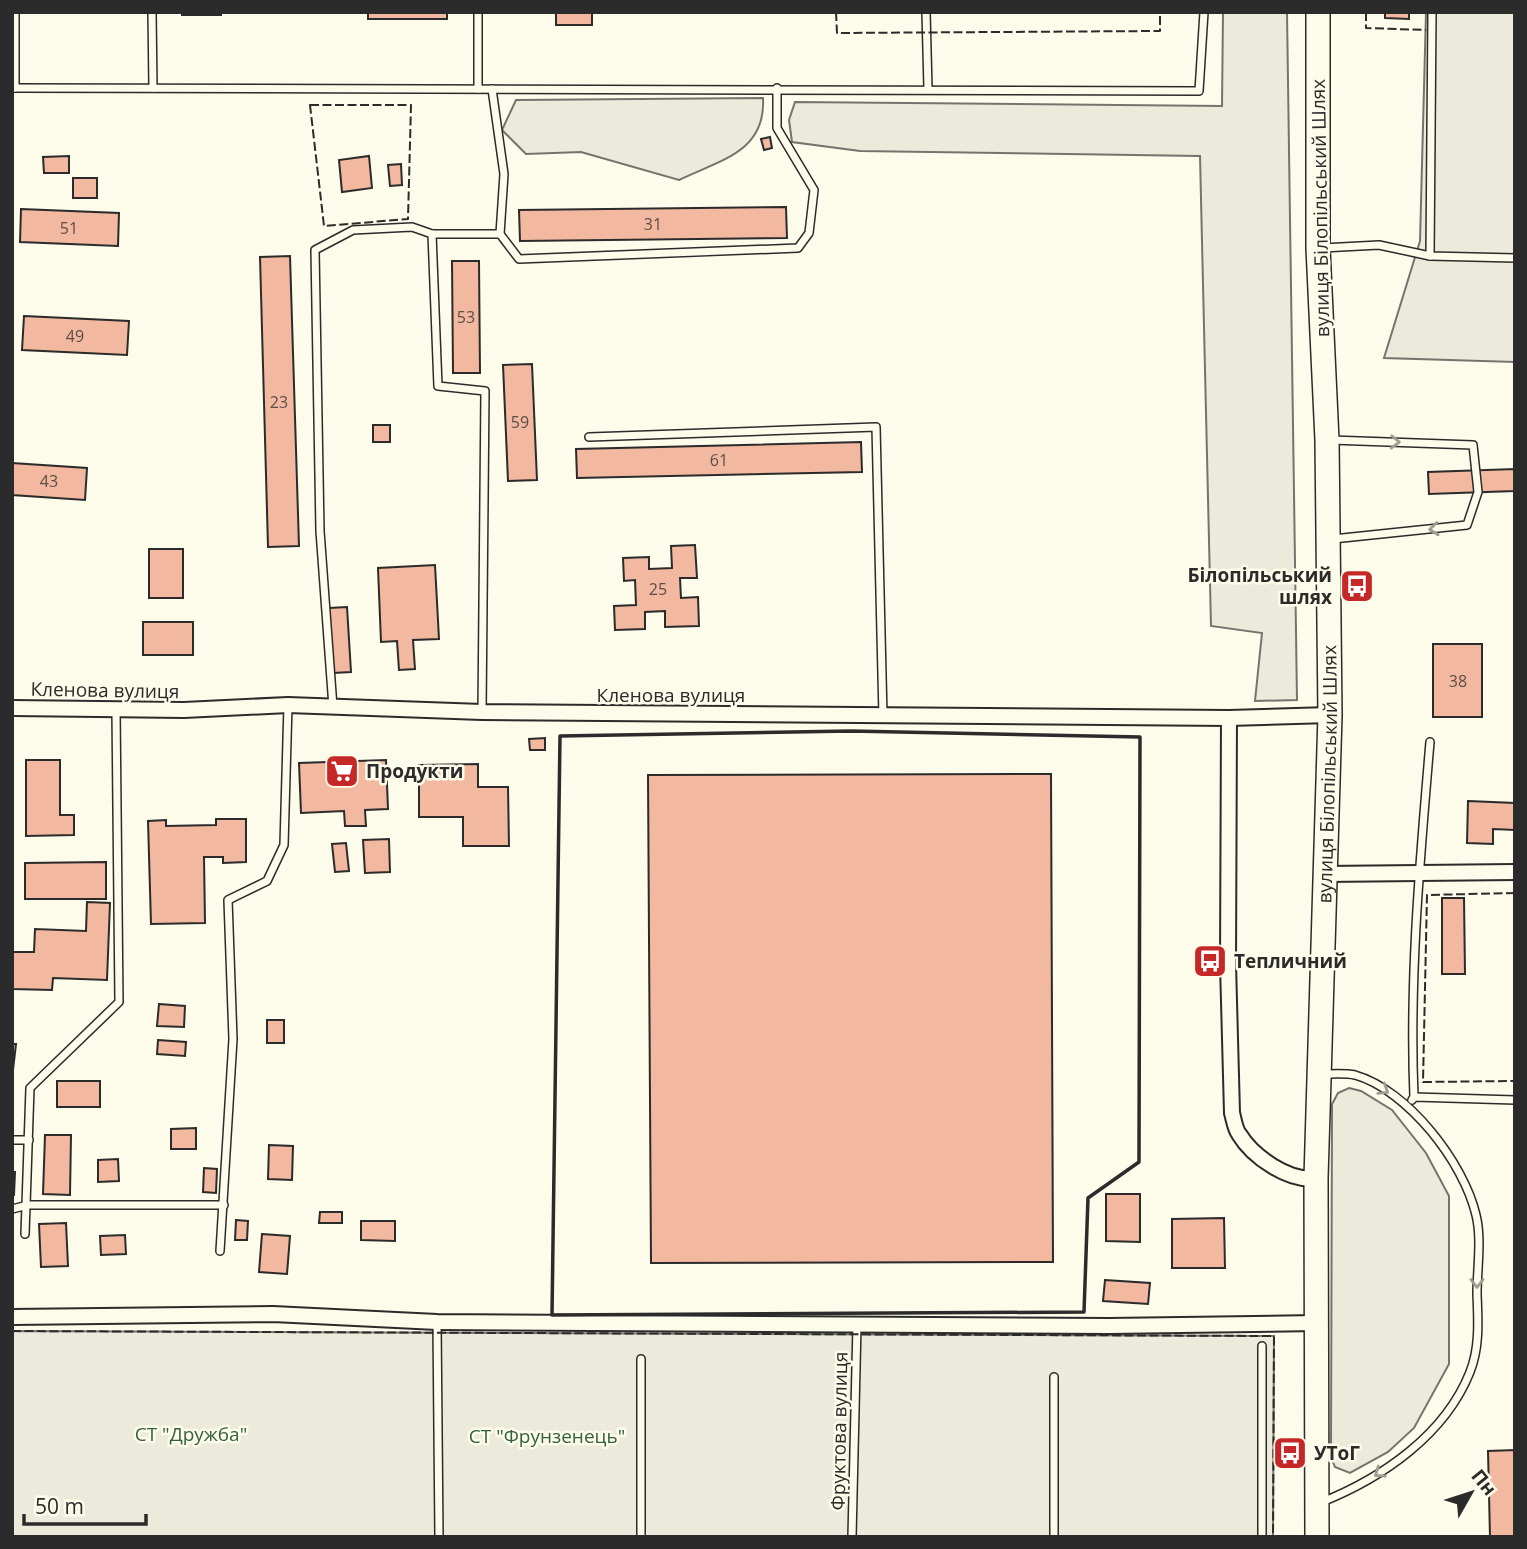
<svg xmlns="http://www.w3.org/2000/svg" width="1527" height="1549" font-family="'Open Sans',sans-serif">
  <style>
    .green { fill: #ecebdb; stroke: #74746e; stroke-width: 2 }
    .building { fill: #f2b8a0; stroke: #2b2b2b; stroke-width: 2 }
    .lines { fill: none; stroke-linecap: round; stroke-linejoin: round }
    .service-casing { stroke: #2b2b2b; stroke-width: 10 }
    .minor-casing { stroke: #2b2b2b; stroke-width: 18 }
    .primary-casing { stroke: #2b2b2b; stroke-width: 26 }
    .service { stroke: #fdfbea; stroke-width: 7 }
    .minor { stroke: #fdfbea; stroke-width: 14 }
    .primary { stroke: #fdfbea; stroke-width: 23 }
    .fence { stroke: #2b2b2b; stroke-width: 2; stroke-dasharray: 9 3.5; stroke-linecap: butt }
    .wall { stroke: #2b2b2b; stroke-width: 3.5 }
    .oneway { stroke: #9e9d94 }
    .labels { text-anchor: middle; stroke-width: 5; stroke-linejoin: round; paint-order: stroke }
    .number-label { font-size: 16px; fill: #5d4e48 }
    .street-label { font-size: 19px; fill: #2b2b2b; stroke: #fdfbea }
    .poi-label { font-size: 19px; font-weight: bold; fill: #2b2b2b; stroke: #fdfbea; text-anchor: start }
    .park-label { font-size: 19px; fill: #34623c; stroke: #fdfbea }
  </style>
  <rect width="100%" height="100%" fill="#fdfbea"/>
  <g class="green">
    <polygon points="1223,12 1287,12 1297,700 1255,701 1262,633 1211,626 1200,156 860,151 792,142 789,120 795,102 1222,106"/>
    <polygon points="1426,12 1515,12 1515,362 1384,358 1420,241"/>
    <path d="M763,98C766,152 720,160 679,180L581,152L526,154L502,130L516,100Z"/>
    <polygon points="1349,1088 1361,1091 1392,1110 1426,1153 1449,1196 1449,1364 1414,1428 1388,1452 1350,1473 1335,1467 1331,1457 1332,1104 1338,1093"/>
    <polygon points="12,1331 1274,1336 1273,1537 12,1537"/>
  </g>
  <g class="building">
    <rect x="182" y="12" width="39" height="3"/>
    <rect x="368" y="12" width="79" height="7"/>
    <rect x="556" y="12" width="36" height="13"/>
    <polygon points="1385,12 1409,12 1409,19 1385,18"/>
    <polygon points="770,137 772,148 764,150 761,139"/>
    <polygon points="69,156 69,173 44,173 43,157"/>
    <polygon points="369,156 372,188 342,192 339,160"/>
    <polygon points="401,164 402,185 390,186 388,165"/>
    <rect x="73" y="178" width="24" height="20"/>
    <polygon points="786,207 787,238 520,241 519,210"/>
    <polygon points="21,209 119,213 118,246 20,242"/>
    <polygon points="290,256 299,546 268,547 260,257"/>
    <polygon points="452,261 479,261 480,373 453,373"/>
    <polygon points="24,316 129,321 127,355 22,350"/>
    <polygon points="532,364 537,480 508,481 503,365"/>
    <rect x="373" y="425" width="17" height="17"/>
    <polygon points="861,442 862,472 577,478 576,449"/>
    <polygon points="12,463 87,468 85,500 12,495"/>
    <polygon points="1515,469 1515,491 1429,494 1428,472"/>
    <polygon points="695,545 697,578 680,578 681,598 698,597 699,626 665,627 665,611 645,612 645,629 615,630 614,606 636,605 635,580 624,581 623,558 649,557 649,569 672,568 671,546"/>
    <rect x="149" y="549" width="34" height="49"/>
    <polygon points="435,565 439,639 413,640 415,669 399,670 397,641 381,642 378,568"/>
    <polygon points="347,607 351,672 333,673 329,608"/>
    <rect x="143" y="622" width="50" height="33"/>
    <rect x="1433" y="644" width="49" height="73"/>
    <polygon points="545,738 545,750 530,750 529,739"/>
    <polygon points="26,760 60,760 60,815 74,815 74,835 26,836"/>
    <polygon points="386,760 388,809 365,810 366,826 345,826 344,811 301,813 299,763"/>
    <polygon points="478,764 478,787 508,787 509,846 463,846 463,817 419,817 419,765"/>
    <polygon points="1051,774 1053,1262 651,1263 648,775"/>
    <polygon points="1468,801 1515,803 1515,830 1493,829 1493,844 1467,843"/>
    <polygon points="216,819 246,819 246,862 223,863 223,857 204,857 205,923 151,924 148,821 166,820 166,826 216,825"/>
    <polygon points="389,839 390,872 365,873 363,840"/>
    <polygon points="346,843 349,871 335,872 332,844"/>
    <polygon points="106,862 106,899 25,899 25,863"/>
    <polygon points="1442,898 1464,898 1465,974 1442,974"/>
    <polygon points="87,902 110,903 107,980 53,978 52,990 12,989 12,952 34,952 35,929 86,931"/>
    <polygon points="159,1004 185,1006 184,1027 157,1026"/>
    <rect x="267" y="1020" width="17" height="23"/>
    <polygon points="158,1040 186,1042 185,1056 157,1054"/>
    <polygon points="12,1044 16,1044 13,1070 12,1069"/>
    <rect x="57" y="1081" width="43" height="26"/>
    <polygon points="196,1128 196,1149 171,1149 171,1129"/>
    <polygon points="45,1135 71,1135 70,1195 43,1194"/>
    <polygon points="269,1145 293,1146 292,1180 268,1179"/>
    <polygon points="118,1159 119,1181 98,1182 98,1160"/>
    <polygon points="204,1168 217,1169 216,1193 203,1192"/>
    <polygon points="12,1172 15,1172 14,1195 12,1195"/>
    <polygon points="1106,1194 1140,1194 1140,1242 1106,1241"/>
    <polygon points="320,1212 342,1212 342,1223 319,1223"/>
    <polygon points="1224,1218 1225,1268 1172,1268 1172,1219"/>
    <polygon points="236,1220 248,1221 247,1240 235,1240"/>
    <polygon points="361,1221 395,1221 395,1241 361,1240"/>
    <polygon points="66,1223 68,1266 41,1267 39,1224"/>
    <polygon points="262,1234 290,1236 287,1274 259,1272"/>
    <polygon points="125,1235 126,1254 101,1255 100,1236"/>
    <polygon points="1105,1280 1150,1283 1148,1304 1103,1301"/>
    <polygon points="1515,1450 1515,1537 1490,1537 1488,1451"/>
  </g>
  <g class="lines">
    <g class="service-casing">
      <g id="service">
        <polyline points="15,12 15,88"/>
        <polyline points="152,12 153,88"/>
        <polyline points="926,12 928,89"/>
        <polyline points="12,88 1199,91 1204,12"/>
        <polyline points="478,89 478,12"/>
        <polyline points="492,89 504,174 500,234"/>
        <polyline points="432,234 500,234 519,259 798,248 809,233 814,190 777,128 777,88"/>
        <polyline points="1322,248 1379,245 1430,256 1515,258"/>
        <polyline points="1430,256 1432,12"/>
        <polyline points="589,437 876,427 883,716"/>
        <polyline points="1331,440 1473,445 1478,492 1467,525 1333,539"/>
        <polyline points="333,707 320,531 315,250 353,230 412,227 432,234 438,386 485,391 482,712"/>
        <path d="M1414,1097C1409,979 1420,860 1430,742"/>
        <polyline points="1412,1100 1414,1097 1515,1100"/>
        <polyline points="12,1140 29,1140"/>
        <polyline points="12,1209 28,1205 224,1205"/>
        <polyline points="25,1234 30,1088 119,1002 116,710"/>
        <polyline points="220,1251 233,1039 228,900 267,881 284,845 288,705"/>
        <polyline points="437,1323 439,1537"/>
        <polyline points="1262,1346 1262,1537"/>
        <polyline points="641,1359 641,1537"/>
        <path d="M1322,1502C1382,1478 1445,1435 1470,1372C1480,1347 1478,1320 1477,1294C1477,1269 1482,1239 1476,1215C1464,1163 1408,1090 1355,1075C1346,1073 1333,1074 1323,1074"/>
        <polyline points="852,1537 857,1325"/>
        <polyline points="1054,1537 1054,1377"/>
      </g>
    </g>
    <g class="minor-casing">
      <g id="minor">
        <polyline points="12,708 184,710 288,705 482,712 1229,718 1330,715"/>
        <path d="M1229,718L1228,964L1232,1113C1234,1120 1235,1129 1239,1134C1253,1157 1289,1182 1316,1178"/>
        <polyline points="1324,874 1515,872"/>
        <polyline points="12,1317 273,1314 437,1322 1109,1326 1317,1323"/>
      </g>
    </g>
    <g class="primary-casing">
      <g id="primary">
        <path id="s1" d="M1317,1537L1316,1178L1330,715L1327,440L1318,248V12"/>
      </g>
    </g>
    <use href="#service" class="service"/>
    <use href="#minor" class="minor"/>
    <use href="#primary" class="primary"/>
    <g class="fence">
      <polyline points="836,12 837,33 1160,31 1160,12"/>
      <polyline points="1366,12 1366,28 1426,30"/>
      <polygon points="310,105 411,105 408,219 324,226"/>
      <polyline points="1515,893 1427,895 1423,1082 1515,1081"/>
      <polyline points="12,1331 1274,1336 1273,1537"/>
    </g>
    <polygon class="wall" points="851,731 1140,737 1139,1162 1088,1198 1084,1312 552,1315 560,736"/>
  </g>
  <defs><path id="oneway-chevron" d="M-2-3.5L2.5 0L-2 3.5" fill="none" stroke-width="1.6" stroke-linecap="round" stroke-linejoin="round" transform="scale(1.75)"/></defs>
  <g class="oneway">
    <use href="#oneway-chevron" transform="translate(1395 442) rotate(2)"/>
    <use href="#oneway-chevron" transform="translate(1434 529) rotate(174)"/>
    <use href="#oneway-chevron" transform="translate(1384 1090) rotate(32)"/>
    <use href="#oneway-chevron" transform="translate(1477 1283) rotate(90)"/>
    <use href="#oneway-chevron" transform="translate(1379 1473) rotate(145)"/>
  </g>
  <defs>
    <g id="bus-square" transform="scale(1.75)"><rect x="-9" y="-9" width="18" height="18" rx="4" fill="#c62828" stroke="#fdfbea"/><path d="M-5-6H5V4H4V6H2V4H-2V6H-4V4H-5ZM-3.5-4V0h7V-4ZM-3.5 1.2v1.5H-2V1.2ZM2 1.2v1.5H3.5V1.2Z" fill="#fff"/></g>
    <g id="supermarket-square" transform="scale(1.75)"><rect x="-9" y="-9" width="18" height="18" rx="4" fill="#c62828" stroke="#fdfbea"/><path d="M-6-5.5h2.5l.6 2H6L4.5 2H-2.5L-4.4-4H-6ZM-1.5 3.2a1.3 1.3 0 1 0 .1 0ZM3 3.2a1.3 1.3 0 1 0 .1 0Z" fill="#fff"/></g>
  </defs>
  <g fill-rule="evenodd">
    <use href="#bus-square" x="1357" y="586"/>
    <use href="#supermarket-square" x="342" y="771"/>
    <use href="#bus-square" x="1210" y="961"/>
    <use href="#bus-square" x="1290" y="1453"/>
  </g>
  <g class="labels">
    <g class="number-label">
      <text x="653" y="230">31</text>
      <text x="69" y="234">51</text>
      <text x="466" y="323">53</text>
      <text x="75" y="342">49</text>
      <text x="279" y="408">23</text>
      <text x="520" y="428">59</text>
      <text x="719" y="466">61</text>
      <text x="49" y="487">43</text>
      <text x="658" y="595">25</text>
      <text x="1458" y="687">38</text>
    </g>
    <g class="street-label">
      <text transform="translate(1320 208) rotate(-91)" y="7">вулиця Білопільський Шлях</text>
      <text transform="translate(105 690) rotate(1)" y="7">Кленова вулиця</text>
      <text x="671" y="702">Кленова вулиця</text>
      <text dy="7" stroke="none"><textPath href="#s1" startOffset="763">вулиця Білопільський Шлях</textPath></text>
      <text transform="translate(839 1431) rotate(-89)" y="7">Фруктова вулиця</text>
    </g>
    <g class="poi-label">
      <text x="1332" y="582" text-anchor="end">Білопільський<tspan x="1332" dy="22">шлях</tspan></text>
      <text x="366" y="778">Продукти</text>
      <text x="1234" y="968">Тепличний</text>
      <text x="1314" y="1460">УТоГ</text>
    </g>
    <g class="park-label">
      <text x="191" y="1441">СТ "Дружба"</text>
      <text x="547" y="1443">СТ "Фрунзенець"</text>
    </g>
  </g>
  <rect width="1527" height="1549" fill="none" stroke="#2b2b2b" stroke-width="28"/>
  <g transform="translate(1471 1493) rotate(51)" stroke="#fdfbea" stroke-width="5" paint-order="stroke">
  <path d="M0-5L12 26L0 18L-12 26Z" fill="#2b2b2b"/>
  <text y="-10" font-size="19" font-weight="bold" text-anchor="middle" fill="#2b2b2b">Пн</text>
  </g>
  <path d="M24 1514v10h122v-10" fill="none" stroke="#2b2b2b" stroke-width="3.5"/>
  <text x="35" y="1514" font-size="21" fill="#2b2b2b" stroke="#fdfbea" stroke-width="5" paint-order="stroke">50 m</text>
</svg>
